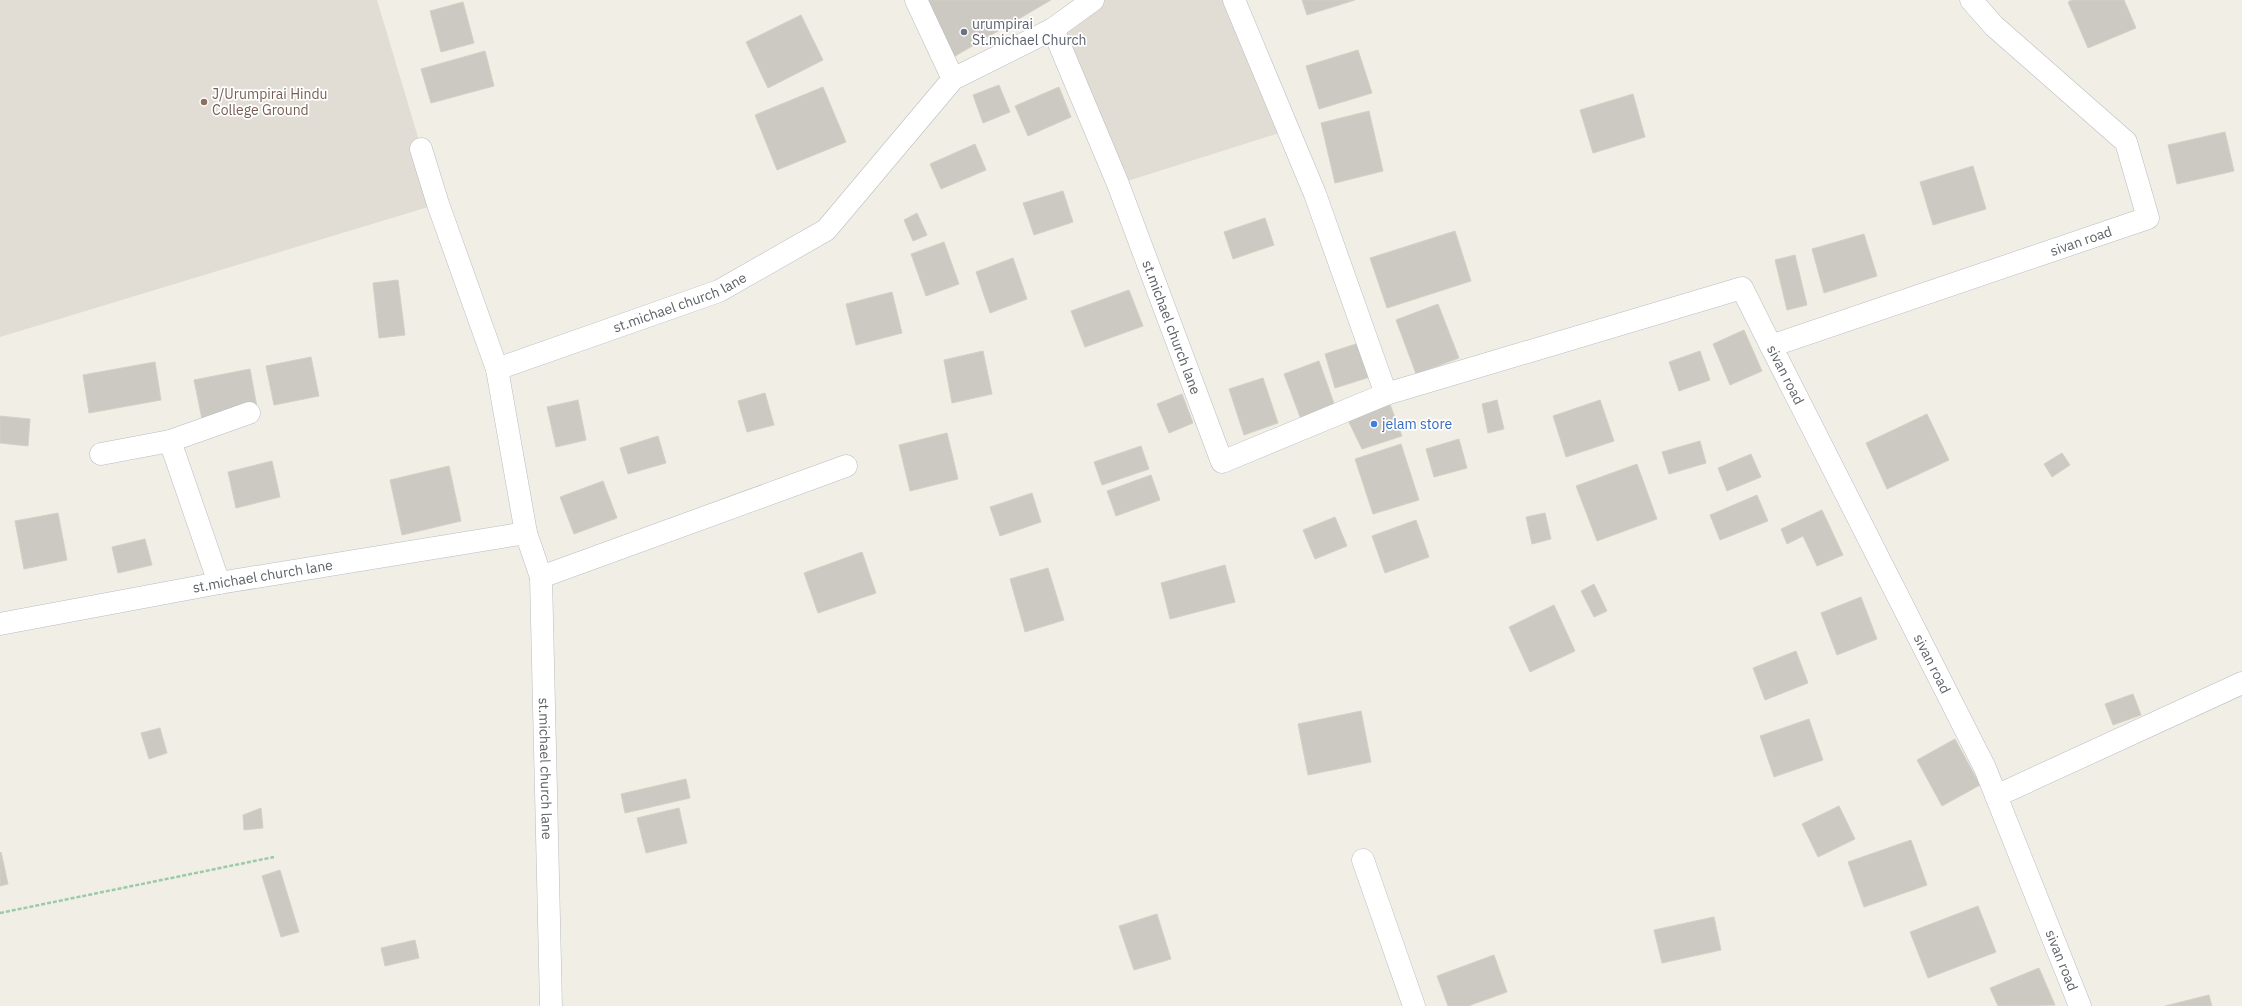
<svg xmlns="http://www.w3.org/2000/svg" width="2242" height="1006" font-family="'IBM Plex Sans',sans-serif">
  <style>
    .education { fill: #e1ddd4 }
    .building { fill: #ccc9c3; stroke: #d6cfc4 }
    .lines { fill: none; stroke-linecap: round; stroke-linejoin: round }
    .minor-casing { stroke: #b8bcc0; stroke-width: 23 }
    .path { stroke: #9acba6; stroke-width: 2.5; stroke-dasharray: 4 2; stroke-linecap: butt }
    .minor { stroke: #fff; stroke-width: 22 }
    .worship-dot { fill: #6b7280; stroke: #fff; stroke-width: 1.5 }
    .education-dot { fill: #8d6e63; stroke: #fff; stroke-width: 1.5 }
    .shop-dot { fill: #3f7fe0; stroke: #fff; stroke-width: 1.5 }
    .labels { text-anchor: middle; stroke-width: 3.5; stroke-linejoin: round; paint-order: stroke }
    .worship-label { font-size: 14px; fill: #5b616d; stroke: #fff; text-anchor: start }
    .education-label { font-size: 14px; fill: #785e54; stroke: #fff; text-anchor: start }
    .street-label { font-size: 14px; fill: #5d6267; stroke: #fff }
    .shop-label { font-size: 14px; fill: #366cbe; stroke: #fff; text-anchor: start }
  </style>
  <rect width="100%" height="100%" fill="#f1eee6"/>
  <g class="education">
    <polygon points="0,0 377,0 438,204 0,337"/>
    <polygon points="1093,0 1234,0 1289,130 1118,184 1053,29"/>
  </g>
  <g class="building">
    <polygon points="916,0 1051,0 945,62"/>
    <polygon points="1302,0 1355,0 1307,15"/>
    <polygon points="2072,0 2124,0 2136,28 2088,48 2068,2"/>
    <polygon points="463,2 474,43 441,52 430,11"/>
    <polygon points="801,15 823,60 768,88 746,42"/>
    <polygon points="1358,50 1372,93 1319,109 1306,66"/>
    <polygon points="485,51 494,86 431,103 421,69"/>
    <polygon points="999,85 1010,112 983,123 973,95"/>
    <polygon points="823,87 846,142 777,170 755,115"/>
    <polygon points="1059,87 1071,117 1028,136 1015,106"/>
    <polygon points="1633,94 1645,137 1593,153 1580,110"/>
    <polygon points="1369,111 1383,171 1335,183 1321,123"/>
    <polygon points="2225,132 2234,171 2177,184 2168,145"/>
    <polygon points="975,144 986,170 941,189 930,164"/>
    <polygon points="1973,166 1986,209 1933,225 1920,182"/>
    <polygon points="1063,191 1073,222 1034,235 1023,203"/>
    <polygon points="917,213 927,235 913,241 904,220"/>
    <polygon points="1265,218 1274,245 1233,259 1224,232"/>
    <polygon points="1455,231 1471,281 1387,308 1370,258"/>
    <polygon points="1864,234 1877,276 1824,293 1812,249"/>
    <polygon points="944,242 959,284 926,296 911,254"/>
    <polygon points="1795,255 1807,305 1787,310 1775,260"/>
    <polygon points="1013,258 1027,299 990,313 976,272"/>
    <polygon points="398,280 405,335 379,338 373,283"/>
    <polygon points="1129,290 1143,326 1085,347 1071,311"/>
    <polygon points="892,292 902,333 856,345 846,304"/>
    <polygon points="1438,304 1459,358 1416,374 1396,320"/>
    <polygon points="1744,330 1762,371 1730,385 1713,344"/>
    <polygon points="1362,342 1373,376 1335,388 1325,354"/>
    <polygon points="983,351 992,394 952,403 944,360"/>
    <polygon points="1700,351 1710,380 1679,391 1669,362"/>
    <polygon points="311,357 319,396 274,405 266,366"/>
    <polygon points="1319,361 1336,409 1302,422 1284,374"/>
    <polygon points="155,362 161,400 89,413 83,375"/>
    <polygon points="250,369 257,407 202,419 194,380"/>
    <polygon points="1263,378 1278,423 1244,435 1229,389"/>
    <polygon points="765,393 774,425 747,432 738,401"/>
    <polygon points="1182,394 1193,423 1169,433 1157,404"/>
    <polygon points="1386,394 1402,436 1362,449 1344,412"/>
    <polygon points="578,400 586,440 556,447 547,407"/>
    <polygon points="1497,400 1504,429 1488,433 1482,404"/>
    <polygon points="1600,400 1614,441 1566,457 1553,416"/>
    <polygon points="1927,414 1949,460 1887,489 1866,443"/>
    <polygon points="0,416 30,419 28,446 0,443"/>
    <polygon points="947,433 958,479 910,491 899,445"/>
    <polygon points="658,436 666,463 628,474 620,448"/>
    <polygon points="1459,439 1467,468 1434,477 1426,449"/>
    <polygon points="1700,441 1706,463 1669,474 1662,452"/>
    <polygon points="1401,444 1419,500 1373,514 1355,459"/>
    <polygon points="1141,446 1149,469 1102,485 1094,462"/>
    <polygon points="2062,453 2070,465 2052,477 2044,464"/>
    <polygon points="1751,454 1761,477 1727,491 1718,468"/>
    <polygon points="272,461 280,497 236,508 228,472"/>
    <polygon points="1637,464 1657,519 1597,541 1576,486"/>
    <polygon points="449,466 461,521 402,535 390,480"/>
    <polygon points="1151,475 1160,500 1116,516 1107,491"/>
    <polygon points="603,481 617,518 574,534 560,497"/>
    <polygon points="1032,493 1041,522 1000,536 990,507"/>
    <polygon points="1757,495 1768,521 1720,540 1710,515"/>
    <polygon points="1822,510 1843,555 1817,566 1803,536 1787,544 1781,529"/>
    <polygon points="58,513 67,560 24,569 15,521"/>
    <polygon points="1545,513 1551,539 1532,544 1526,517"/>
    <polygon points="1335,517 1347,546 1315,559 1303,530"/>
    <polygon points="1416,520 1429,557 1385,573 1372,536"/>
    <polygon points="145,539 152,565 118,573 112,547"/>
    <polygon points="862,552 876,593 818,613 804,573"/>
    <polygon points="1225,565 1235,602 1170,619 1161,583"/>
    <polygon points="1048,568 1064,620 1025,632 1010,579"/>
    <polygon points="1594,584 1607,611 1594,617 1581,591"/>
    <polygon points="1861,597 1877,639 1837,655 1821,613"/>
    <polygon points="1554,605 1575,651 1530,672 1509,627"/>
    <polygon points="1796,651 1808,683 1765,700 1753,668"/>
    <polygon points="2133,694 2141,715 2113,725 2105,704"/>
    <polygon points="1361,711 1371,762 1308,775 1298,724"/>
    <polygon points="1809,719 1823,760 1774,777 1760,736"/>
    <polygon points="160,728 167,753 149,759 141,733"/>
    <polygon points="1955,739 1980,785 1942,806 1917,760"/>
    <polygon points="686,779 690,798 625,813 621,794"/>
    <polygon points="1839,806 1855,839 1818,857 1802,824"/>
    <polygon points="261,808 263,828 244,830 243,815"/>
    <polygon points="679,808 687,843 646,853 637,818"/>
    <polygon points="1911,840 1927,885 1864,907 1848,862"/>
    <polygon points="1,852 8,884 0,886 0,853"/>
    <polygon points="280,870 299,932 281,937 262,876"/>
    <polygon points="1978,906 1996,952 1928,978 1910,932"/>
    <polygon points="1157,914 1171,959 1134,970 1119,926"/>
    <polygon points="1714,917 1721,950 1662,963 1654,930"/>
    <polygon points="415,940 419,958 385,966 381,948"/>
    <polygon points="1494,955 1507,992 1468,1006 1448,1006 1437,976"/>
    <polygon points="2039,968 2055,1005 1998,1006 1990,988"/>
    <polygon points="2209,995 2212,1006 2165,1006"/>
  </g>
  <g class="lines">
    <g class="minor-casing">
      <g id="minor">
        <polyline points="916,0 953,79"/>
        <polyline points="1234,0 1315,194 1386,394 1742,288 1771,346"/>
        <path id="s1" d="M1971,0L1994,26L2126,142L2148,218L1771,346L1985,768L2080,1006"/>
        <path id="s2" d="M1053,29L1118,184L1222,462L1386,394"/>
        <polyline points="421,149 438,204 497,369"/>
        <polyline points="101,454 170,441"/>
        <path id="s3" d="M526,533L497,369L719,291L826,230L953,79L1053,29L1093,0"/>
        <polyline points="541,577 846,466"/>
        <polyline points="219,583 170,441 249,413"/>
        <path id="s4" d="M0,624L219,583L526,533L541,577L551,1006"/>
        <polyline points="1996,796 2242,683"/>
        <polyline points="1363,860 1414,1006"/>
      </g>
    </g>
    <polyline class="path" points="0,913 274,857"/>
    <use href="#minor" class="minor"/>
  </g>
  <circle class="worship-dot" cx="964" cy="32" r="4"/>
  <circle class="education-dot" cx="204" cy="102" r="4"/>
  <circle class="shop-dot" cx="1374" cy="424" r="4"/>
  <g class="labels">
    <g class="worship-label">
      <text x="972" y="29">urumpirai<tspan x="972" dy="16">St.michael Church</tspan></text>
    </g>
    <g class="education-label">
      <text x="212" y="99">J/Urumpirai Hindu<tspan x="212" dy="16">College Ground</tspan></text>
    </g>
    <g class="street-label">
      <text transform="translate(2081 241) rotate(-19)" y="5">sivan road</text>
      <text dy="5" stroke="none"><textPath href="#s3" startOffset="361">st.michael church lane</textPath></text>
      <text dy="5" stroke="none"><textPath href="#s2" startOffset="321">st.michael church lane</textPath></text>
      <text dy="5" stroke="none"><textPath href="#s1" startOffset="720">sivan road</textPath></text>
      <text dy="5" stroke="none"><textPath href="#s4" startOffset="267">st.michael church lane</textPath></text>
      <text dy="5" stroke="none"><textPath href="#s1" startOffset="1044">sivan road</textPath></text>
      <text dy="5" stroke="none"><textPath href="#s4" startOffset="772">st.michael church lane</textPath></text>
      <text dy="5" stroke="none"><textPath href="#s1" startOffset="1368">sivan road</textPath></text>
    </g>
    <g class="shop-label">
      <text x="1382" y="429">jelam store</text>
    </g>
  </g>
</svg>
